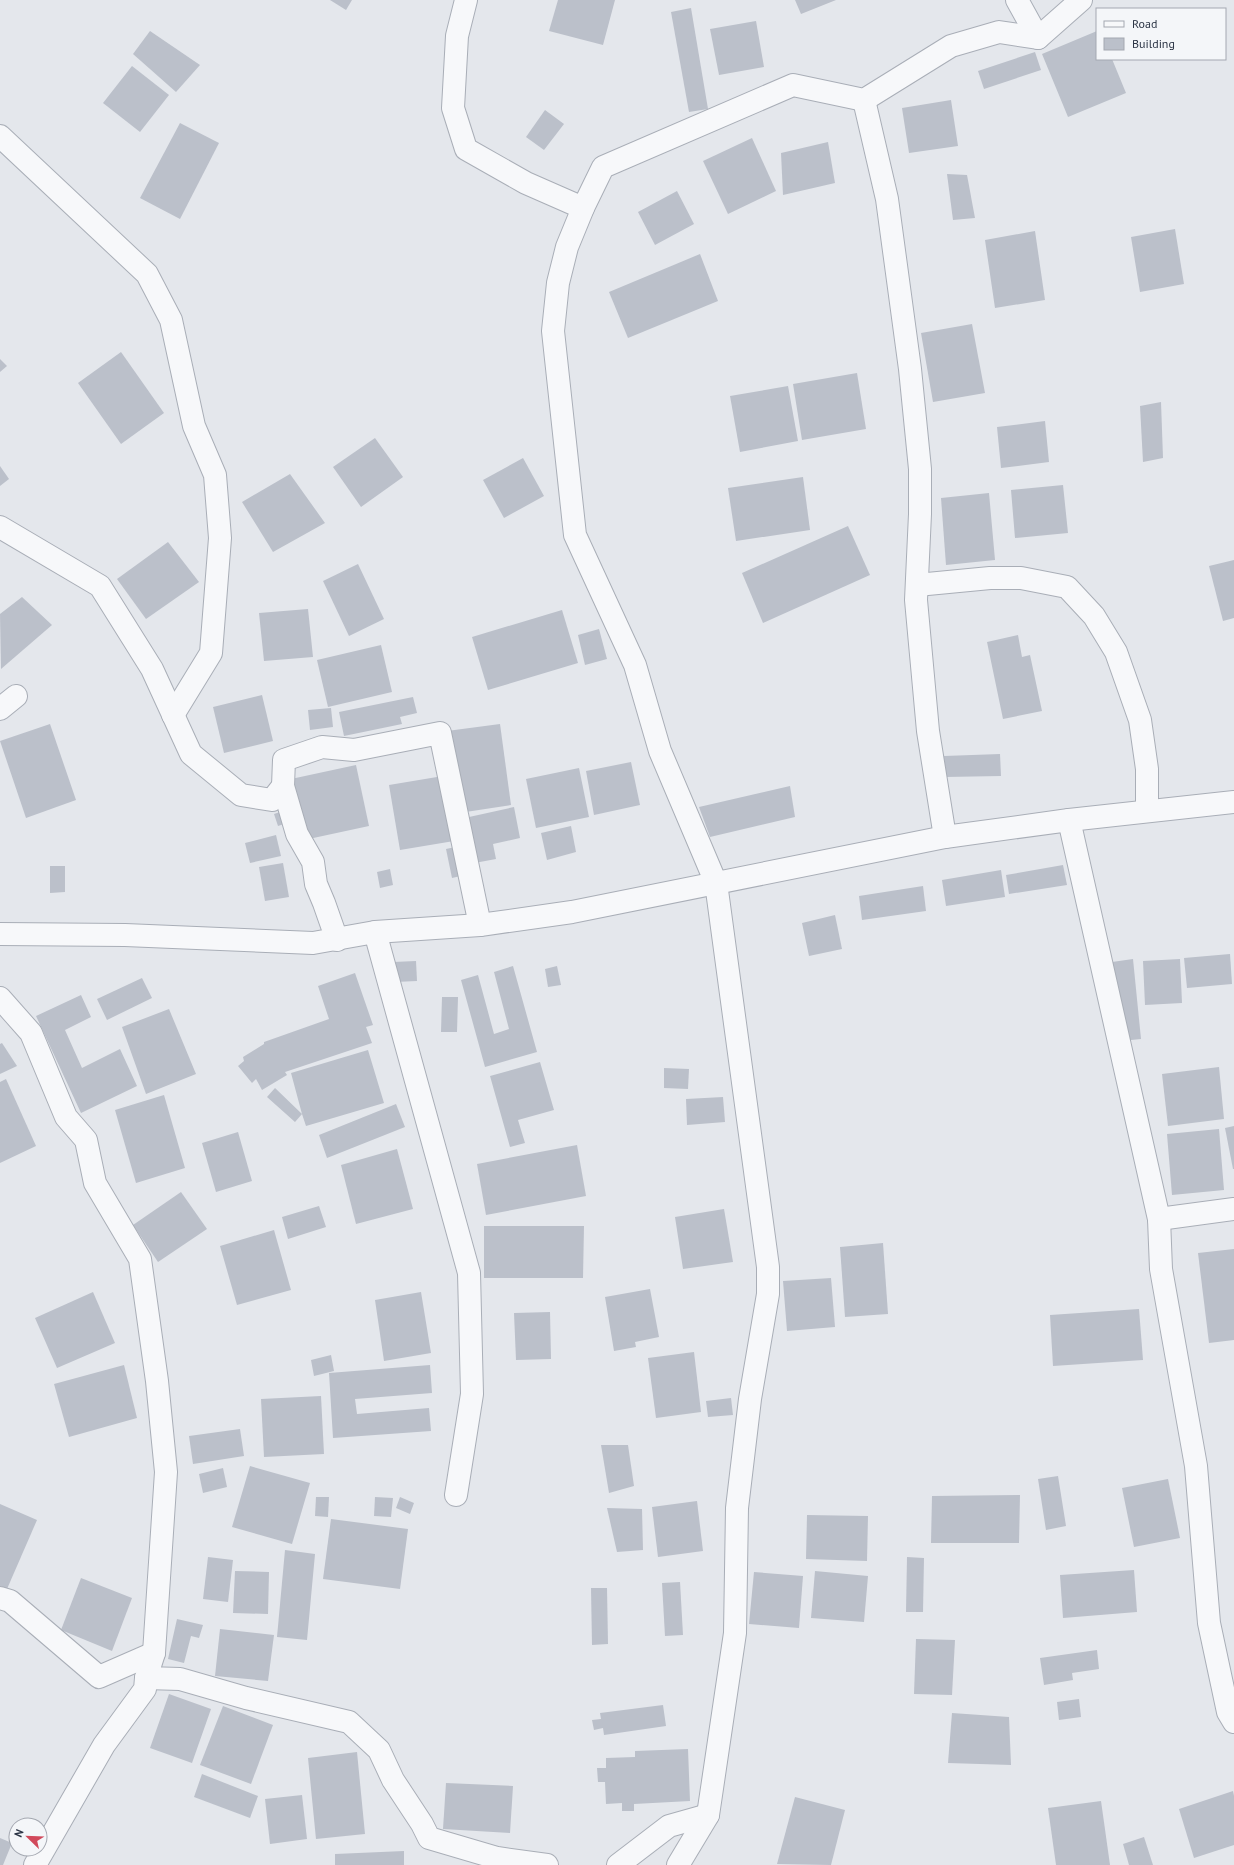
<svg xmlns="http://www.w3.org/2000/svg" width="1234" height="1865" font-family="'PT Sans',sans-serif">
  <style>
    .building { fill: #bbc0ca }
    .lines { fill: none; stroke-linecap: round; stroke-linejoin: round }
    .street-casing { stroke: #a9aeb7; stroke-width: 24 }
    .street { stroke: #f7f8fa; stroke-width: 22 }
  </style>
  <rect width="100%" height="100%" fill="#e4e7ec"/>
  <g class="building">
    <polygon points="330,0 352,0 346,10"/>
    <polygon points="558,0 615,0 603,45 549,31"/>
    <polygon points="795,0 836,0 801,14"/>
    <polygon points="691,8 708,109 689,112 671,12"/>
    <polygon points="756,21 764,67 719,75 710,29"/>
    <polygon points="150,31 200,65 176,92 133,54"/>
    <polygon points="1097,31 1097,59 1112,59 1126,93 1068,117 1042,54"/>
    <polygon points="1035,52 1041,70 984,89 978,71"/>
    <polygon points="132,66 169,95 140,132 103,103"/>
    <polygon points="951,100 958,146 909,153 902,108"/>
    <polygon points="545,110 564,124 544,150 526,137"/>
    <polygon points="180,123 219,143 180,219 140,198"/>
    <polygon points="752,138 776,191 728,214 703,161"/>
    <polygon points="828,142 835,183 783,195 781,153"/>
    <polygon points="947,174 967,175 975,218 953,220"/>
    <polygon points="677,191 694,224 655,245 638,212"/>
    <polygon points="1175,229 1184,284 1140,292 1131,237"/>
    <polygon points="1035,231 1045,300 995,308 985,240"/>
    <polygon points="700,254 718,301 628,338 609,292"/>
    <polygon points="972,324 985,393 933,402 921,333"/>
    <polygon points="121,352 164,413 121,444 78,383"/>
    <polygon points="0,359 7,366 0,372"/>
    <polygon points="857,373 866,429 802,440 793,384"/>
    <polygon points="788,386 798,441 740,452 730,396"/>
    <polygon points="1161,402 1163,458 1143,462 1140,406"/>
    <polygon points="1045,421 1049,462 1001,468 997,427"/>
    <polygon points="375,438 403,477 361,507 333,467"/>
    <polygon points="523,458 544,496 504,518 483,480"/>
    <polygon points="0,466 9,479 0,486"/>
    <polygon points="290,474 325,523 273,552 242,502"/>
    <polygon points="803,477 810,530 736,541 728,488"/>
    <polygon points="1063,485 1068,533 1015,538 1011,490"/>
    <polygon points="989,493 995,560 946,565 941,498"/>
    <polygon points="848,526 870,575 763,623 742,573"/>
    <polygon points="168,542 199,582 146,619 117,579"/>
    <polygon points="1234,560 1234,618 1223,621 1209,566"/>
    <polygon points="358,564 384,619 349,636 323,581"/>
    <polygon points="22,597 52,625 1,669 0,614"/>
    <polygon points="308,609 313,657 264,661 259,613"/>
    <polygon points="562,610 578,663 488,690 472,637"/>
    <polygon points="599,629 607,659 585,665 578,635"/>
    <polygon points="1018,635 1022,657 1030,655 1042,711 1003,719 987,642"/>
    <polygon points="381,645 392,692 328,707 317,660"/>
    <polygon points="262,695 273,741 224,753 213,707"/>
    <polygon points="413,697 417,713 400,717 402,724 344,736 339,712"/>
    <polygon points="331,708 333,727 310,730 308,710"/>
    <polygon points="50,724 76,800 26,818 0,741"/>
    <polygon points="500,724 511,805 459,813 447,731"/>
    <polygon points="1000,754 1001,776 945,777 944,756"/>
    <polygon points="631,762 640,805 594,815 586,771"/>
    <polygon points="356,765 369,826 304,840 291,779"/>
    <polygon points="579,768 589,817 536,828 526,779"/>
    <polygon points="443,776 454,841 400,850 389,785"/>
    <polygon points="790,786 795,817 710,837 699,807"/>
    <polygon points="514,807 520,838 493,844 496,859 469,864 460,819"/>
    <polygon points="283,811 287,823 278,826 274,814"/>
    <polygon points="571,826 576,852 547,860 541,833"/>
    <polygon points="276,835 281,856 250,863 245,843"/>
    <polygon points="460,846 465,875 452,878 446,849"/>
    <polygon points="283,863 289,897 265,901 259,867"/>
    <polygon points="1063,865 1067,885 1009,894 1006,875"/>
    <polygon points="50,866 65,866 65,892 50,893"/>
    <polygon points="390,869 393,885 380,888 377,872"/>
    <polygon points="1001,870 1005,897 946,906 942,880"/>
    <polygon points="923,886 926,911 862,920 859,896"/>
    <polygon points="835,915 842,949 809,956 802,923"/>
    <polygon points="1230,954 1232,984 1187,988 1184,958"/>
    <polygon points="1133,959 1141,1039 1121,1041 1112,962"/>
    <polygon points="1180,959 1182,1003 1145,1005 1143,961"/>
    <polygon points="416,961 417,981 395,982 393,962"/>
    <polygon points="513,966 537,1052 485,1067 461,980 478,975 494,1034 509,1029 494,972"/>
    <polygon points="557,966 561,985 548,987 545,969"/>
    <polygon points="355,973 373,1025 366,1027 372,1043 285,1072 287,1075 262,1090 256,1079 252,1083 238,1066 244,1061 243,1057 264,1044 264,1042 329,1019 318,986"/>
    <polygon points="142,978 152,998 107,1020 97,999"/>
    <polygon points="81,995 91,1017 65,1030 82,1068 120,1049 137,1086 81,1113 36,1016"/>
    <polygon points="442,997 458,997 457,1032 441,1032"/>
    <polygon points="169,1009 196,1074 146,1094 122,1027"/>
    <polygon points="2,1043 17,1066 0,1074 0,1044"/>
    <polygon points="368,1050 384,1103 306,1126 302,1114 295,1122 267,1097 275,1088 302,1114 291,1073"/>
    <polygon points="540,1062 554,1110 518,1120 525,1143 510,1147 490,1076"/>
    <polygon points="1219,1067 1224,1119 1168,1126 1162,1074"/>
    <polygon points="664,1068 689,1069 688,1089 664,1088"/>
    <polygon points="6,1079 36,1146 0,1163 0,1082"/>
    <polygon points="164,1095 185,1168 136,1183 115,1110"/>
    <polygon points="723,1097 725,1122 687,1125 686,1099"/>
    <polygon points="396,1104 405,1127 327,1158 319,1135"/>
    <polygon points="1234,1126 1234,1169 1233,1169 1225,1128"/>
    <polygon points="1219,1129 1224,1190 1172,1195 1167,1134"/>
    <polygon points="238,1132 252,1181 216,1192 202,1143"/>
    <polygon points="577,1145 586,1196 486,1215 477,1164"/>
    <polygon points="397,1149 413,1209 356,1224 341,1165"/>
    <polygon points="181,1192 207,1229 158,1262 133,1225"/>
    <polygon points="319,1206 326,1227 288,1239 282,1217"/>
    <polygon points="724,1209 733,1262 683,1269 675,1217"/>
    <polygon points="484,1226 584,1226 583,1278 484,1278"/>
    <polygon points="274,1230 291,1290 237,1305 220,1246"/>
    <polygon points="883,1243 888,1314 845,1317 840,1247"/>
    <polygon points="1234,1249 1234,1340 1209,1343 1198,1253"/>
    <polygon points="831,1278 835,1327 787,1331 783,1281"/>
    <polygon points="650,1289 659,1337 635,1342 636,1347 614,1351 605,1297"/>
    <polygon points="93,1292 115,1343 57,1368 35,1318"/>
    <polygon points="421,1292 431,1353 384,1361 375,1300"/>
    <polygon points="1139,1309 1143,1360 1053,1366 1050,1315"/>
    <polygon points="550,1312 551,1359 516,1360 514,1313"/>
    <polygon points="694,1352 701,1412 656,1418 648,1358"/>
    <polygon points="331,1355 334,1371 314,1376 311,1360"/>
    <polygon points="124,1365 137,1418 69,1437 54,1384"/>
    <polygon points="430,1365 432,1393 355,1399 357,1414 429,1408 431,1431 333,1438 329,1373"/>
    <polygon points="321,1396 324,1454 264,1457 261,1399"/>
    <polygon points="731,1398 733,1415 708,1417 706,1401"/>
    <polygon points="240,1429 244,1456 193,1464 189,1436"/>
    <polygon points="601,1445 628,1445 634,1486 609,1493"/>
    <polygon points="250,1466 310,1483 292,1544 232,1527"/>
    <polygon points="223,1468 227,1487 203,1493 199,1474"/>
    <polygon points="1058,1476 1066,1526 1046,1530 1038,1479"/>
    <polygon points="1168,1479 1180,1538 1134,1547 1122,1488"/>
    <polygon points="1020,1495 1019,1543 931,1543 932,1496"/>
    <polygon points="316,1497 329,1497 328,1517 315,1516"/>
    <polygon points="375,1497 393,1498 391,1517 374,1516"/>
    <polygon points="400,1497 414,1503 410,1514 396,1508"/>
    <polygon points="697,1501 703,1551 658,1557 652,1507"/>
    <polygon points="0,1504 37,1520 7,1589 0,1586"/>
    <polygon points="607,1508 642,1509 643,1550 617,1552"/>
    <polygon points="807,1515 868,1516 867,1561 806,1559"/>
    <polygon points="331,1519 408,1529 400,1589 323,1579"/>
    <polygon points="285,1550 315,1554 307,1640 277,1637"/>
    <polygon points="208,1557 233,1560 228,1602 203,1599"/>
    <polygon points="907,1557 924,1558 923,1612 906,1612"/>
    <polygon points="1134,1570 1137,1612 1063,1618 1060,1575"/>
    <polygon points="235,1571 269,1572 268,1614 233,1613"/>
    <polygon points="815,1571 868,1576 864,1622 811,1618"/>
    <polygon points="754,1572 803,1576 799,1628 749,1624"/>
    <polygon points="81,1578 132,1598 112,1651 61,1630"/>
    <polygon points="680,1582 683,1635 665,1636 662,1583"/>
    <polygon points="591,1588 607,1588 608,1644 592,1645"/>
    <polygon points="177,1619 203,1625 199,1638 191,1636 184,1663 168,1659"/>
    <polygon points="220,1629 274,1635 268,1681 215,1676"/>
    <polygon points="916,1639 955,1640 952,1695 914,1694"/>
    <polygon points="1097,1650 1099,1669 1072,1673 1073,1680 1044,1685 1040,1658"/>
    <polygon points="169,1694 211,1709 192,1763 150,1748"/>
    <polygon points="1079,1699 1081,1717 1059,1720 1057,1702"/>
    <polygon points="663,1705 666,1726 604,1735 603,1728 594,1730 592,1720 601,1719 600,1713"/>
    <polygon points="223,1706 273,1725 251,1784 200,1765"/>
    <polygon points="952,1713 1009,1717 1011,1765 948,1763"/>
    <polygon points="688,1749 690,1801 634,1804 634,1811 622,1811 622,1803 606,1804 605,1782 598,1782 597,1768 606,1768 606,1758 635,1757 635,1751"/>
    <polygon points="357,1752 365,1834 316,1839 308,1758"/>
    <polygon points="202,1774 258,1796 250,1818 194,1797"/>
    <polygon points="446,1783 513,1786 510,1833 443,1829"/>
    <polygon points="1233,1791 1234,1796 1234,1845 1194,1858 1179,1809"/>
    <polygon points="302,1795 307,1839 270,1844 265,1799"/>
    <polygon points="795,1797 845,1810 831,1865 777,1864"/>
    <polygon points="1101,1801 1110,1865 1056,1865 1048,1808"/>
    <polygon points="1144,1837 1153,1865 1129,1865 1123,1844"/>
    <polygon points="0,1838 12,1843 3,1865 0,1865"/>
    <polygon points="404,1851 404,1865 335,1865 335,1854"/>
  </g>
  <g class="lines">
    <g class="street-casing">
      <g id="street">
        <polyline points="466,0 457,36 453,108 466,149 526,183 583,208"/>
        <polyline points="1017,0 1038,38"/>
        <polyline points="864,100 887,199 910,369 920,469 920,514 916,600 928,731 945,837"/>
        <polyline points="0,136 147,274 171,320 194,426 215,475 220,538 211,653 173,715"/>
        <polyline points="0,527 100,586 152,669 191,754 241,795 272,800 283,786"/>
        <polyline points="917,585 990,578 1021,578 1067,587 1094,616 1116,652 1140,720 1147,769 1147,811"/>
        <polyline points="0,709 16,696"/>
        <polyline points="1069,820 1159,1219 1161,1269 1196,1466 1209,1623 1228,1712 1234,1722"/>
        <polyline points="375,932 469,1273 472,1394 456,1495"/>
        <polyline points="0,934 125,935 313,943 375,932 480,925 572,912 945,837 1069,820 1234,802"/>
        <polyline points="337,940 324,903 316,884 313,862 297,834 283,786 284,760 322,747 354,750 440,733 480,925"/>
        <polyline points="0,998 31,1033 66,1117 86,1140 95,1183 140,1259 157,1381 166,1472 154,1653 146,1678 180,1679 246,1698 349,1722 379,1750 393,1780 422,1824 429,1838 497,1858 547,1865"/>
        <polyline points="1159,1219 1234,1209"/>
        <polyline points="0,1598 10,1601 99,1677 154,1653"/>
        <polyline points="35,1865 104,1745 145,1689 146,1678"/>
        <polyline points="618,1865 669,1826 708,1815"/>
        <polyline points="678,1865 708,1815 711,1795 735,1633 737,1508 750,1399 768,1294 768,1267 716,883 660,751 635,665 575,535 553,331 558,283 567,247 583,208 603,167 793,85 864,100 951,46 999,32 1038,38 1081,0"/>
      </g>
    </g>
    <use href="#street" class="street"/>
  </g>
  <rect x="1096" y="8" width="130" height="52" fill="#f4f6f9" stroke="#a4a8b1"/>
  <rect x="1104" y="21" width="20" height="6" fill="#f7f8fa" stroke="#a4a8b1"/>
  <text x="1132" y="28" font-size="12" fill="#2b3445">Road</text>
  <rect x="1104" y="38" width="20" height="12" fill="#bbc0ca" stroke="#a4a8b1"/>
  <text x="1132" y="48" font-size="12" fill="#2b3445">Building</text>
  <g transform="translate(28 1837) rotate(293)"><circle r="19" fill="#f4f6f9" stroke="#a4a8b1"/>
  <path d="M0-3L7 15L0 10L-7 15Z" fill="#d1495b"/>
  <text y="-6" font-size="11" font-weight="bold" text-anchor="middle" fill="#2b3445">N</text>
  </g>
</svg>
